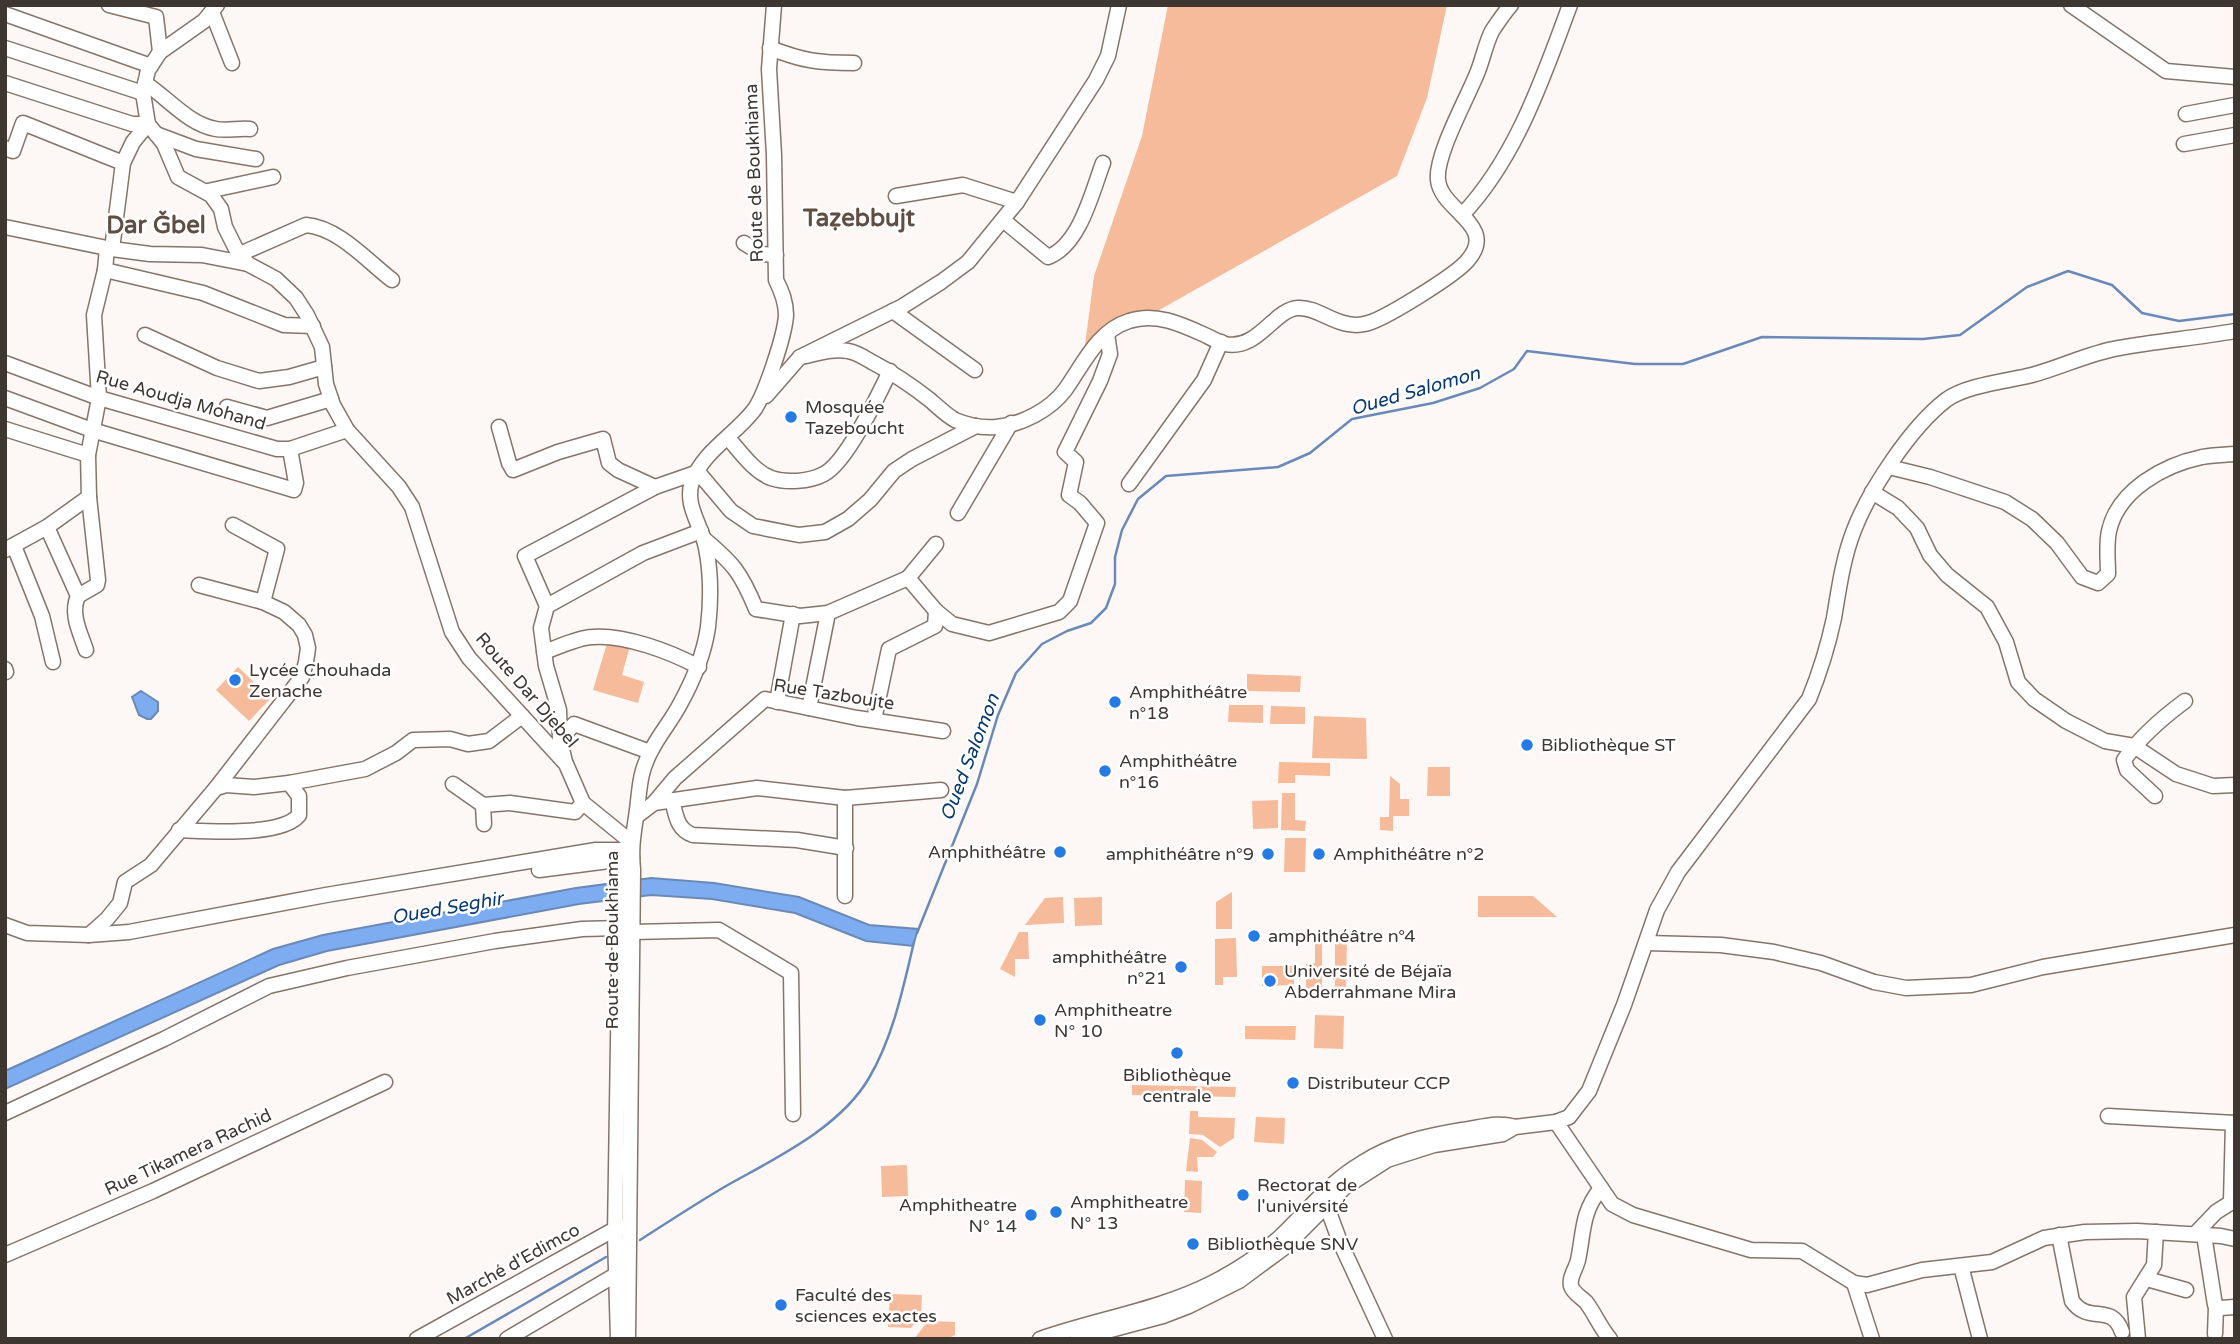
<svg xmlns="http://www.w3.org/2000/svg" width="2240" height="1344" font-family="'Varela Round',sans-serif">
  <style>
    .green { fill: #f5bb9a }
    .forest { fill: #faba96 }
    .water { fill: #7dadf0; stroke: #6a89b7; stroke-width: 2 }
    .lines { fill: none; stroke-linecap: round; stroke-linejoin: round }
    .stream { stroke: #6a89b7; stroke-width: 2.5 }
    .minor-casing { stroke: #86746a; stroke-width: 17 }
    .minor { stroke: #fff; stroke-width: 14 }
    .poi-dot { fill: #267ae4; stroke: #fff; stroke-width: 2.5 }
    .labels { text-anchor: middle; stroke-width: 5; stroke-linejoin: round; paint-order: stroke }
    .street-label { font-size: 18px; fill: #3d3631; stroke: #fff }
    .poi-label { font-size: 18px; fill: #3d3631; stroke: #fff; text-anchor: start }
    .water-label { font-size: 19px; font-style: italic; fill: #083873; stroke: #fff }
    .district-label { font-size: 24px; font-weight: bold; fill: #5e4e44; stroke: #fff }
  </style>
  <rect width="100%" height="100%" fill="#fdf8f6"/>
  <g class="green">
    <polygon points="1168,5 1447,5 1427,98 1397,176 1145,318 1127,321 1083,360 1094,276 1142,136"/>
    <polygon points="608,640 630,646 622,675 644,682 638,703 593,690"/>
    <polygon points="238,667 271,698 249,721 216,690"/>
    <polygon points="1247,674 1301,676 1300,692 1247,691"/>
    <polygon points="1229,705 1263,705 1263,723 1228,722"/>
    <polygon points="1271,706 1305,707 1305,724 1270,724"/>
    <polygon points="1314,716 1366,718 1367,759 1312,758"/>
    <polygon points="1428,767 1450,767 1450,796 1427,796"/>
    <polygon points="1390,776 1400,784 1400,799 1409,799 1409,816 1393,816 1393,831 1380,830 1380,817 1389,817"/>
    <polygon points="1282,793 1295,793 1295,820 1306,821 1305,831 1281,830"/>
    <polygon points="1278,800 1278,828 1253,829 1252,801"/>
    <polygon points="1285,838 1306,838 1305,872 1284,872"/>
    <polygon points="1232,892 1232,929 1216,929 1216,902"/>
    <polygon points="1478,896 1533,896 1557,917 1478,917"/>
    <polygon points="1063,897 1064,923 1025,925 1045,898"/>
    <polygon points="1102,897 1102,925 1075,926 1074,898"/>
    <polygon points="1019,932 1028,932 1029,959 1015,959 1015,977 1000,969"/>
    <polygon points="1335,935 1347,936 1346,987 1335,987"/>
    <polygon points="1315,936 1322,936 1322,994 1306,994 1306,964 1315,963"/>
    <polygon points="1236,938 1237,977 1223,977 1223,985 1215,985 1215,939"/>
    <polygon points="1262,966 1294,966 1294,985 1262,986"/>
    <polygon points="1315,1015 1344,1016 1343,1049 1314,1048"/>
    <polygon points="1132,1085 1236,1087 1235,1097 1132,1095"/>
    <polygon points="1190,1111 1198,1111 1198,1117 1235,1118 1234,1138 1220,1147 1203,1135 1189,1134"/>
    <polygon points="1256,1117 1285,1118 1284,1144 1254,1142"/>
    <polygon points="1190,1138 1202,1140 1217,1152 1213,1157 1197,1157 1198,1172 1186,1171"/>
    <polygon points="907,1165 908,1196 882,1197 881,1166"/>
    <polygon points="1185,1180 1202,1181 1201,1213 1184,1212"/>
    <polygon points="890,1294 922,1295 921,1314 911,1328 888,1327"/>
    <polygon points="928,1321 955,1322 955,1335 947,1339 914,1339"/>
  </g>
  <g class="forest">
    <polygon points="1279,762 1330,763 1330,776 1295,775 1295,783 1278,783"/>
    <polygon points="1245,1026 1296,1026 1295,1040 1245,1039"/>
  </g>
  <g class="water">
    <polygon points="141,691 158,702 158,711 151,719 147,719 139,715 132,697"/>
    <polygon points="651,878 714,883 799,897 869,925 918,929 913,946 866,941 795,913 712,899 651,895 579,904 327,951 279,965 5,1089 5,1071 273,949 323,935 576,888"/>
  </g>
  <g class="lines">
    <g class="stream">
      <polyline points="917,933 977,784 998,715 1016,673 1042,644 1067,631 1091,623 1106,608 1115,584 1115,557 1122,530 1138,499 1166,476 1278,467 1310,453 1352,419 1433,403 1480,388 1514,369 1527,351 1635,364 1683,364 1762,337 1923,339 1960,335 2027,287 2068,271 2112,285 2142,313 2179,321 2235,314"/>
      <path d="M640,1240C668,1222 697,1203 726,1186C774,1159 840,1128 869,1078C893,1037 903,989 914,942"/>
      <polyline points="464,1339 606,1257"/>
    </g>
    <g class="minor-casing">
      <g id="minor">
        <polyline points="109,5 156,17 160,52"/>
        <polyline points="217,5 204,21 160,52 148,70 143,93 148,124 164,144 178,177 211,195 221,209 225,227 236,249 248,264 276,279 296,298 307,315 322,347 326,384 333,405 347,430 399,487 412,507 452,632 469,658 566,764 583,803 631,842"/>
        <polyline points="2071,5 2166,71 2235,77"/>
        <polyline points="212,12 232,63"/>
        <polyline points="5,14 151,66"/>
        <polyline points="5,48 143,93"/>
        <path d="M770,48C803,61 819,63 854,63"/>
        <polyline points="5,83 132,124 148,124"/>
        <path d="M145,83C168,98 188,124 216,129C226,131 239,128 250,129"/>
        <polyline points="2186,114 2235,105"/>
        <polyline points="156,134 196,149 256,159"/>
        <polyline points="2184,144 2235,135"/>
        <polyline points="5,148 13,151 23,123 123,163"/>
        <polyline points="208,191 273,177"/>
        <polyline points="896,196 963,185 1017,202"/>
        <path d="M1462,215C1516,158 1543,78 1570,5"/>
        <path d="M1003,220L1048,257C1080,245 1092,192 1103,163"/>
        <polyline points="5,227 107,248"/>
        <polyline points="744,243 762,254 776,255"/>
        <polyline points="112,249 150,254 202,255 248,264"/>
        <path d="M240,254L306,225C339,228 366,260 392,280"/>
        <polyline points="105,270 203,293 284,325 313,326"/>
        <polyline points="893,311 975,370"/>
        <polyline points="145,335 217,368 259,381 289,377 324,367"/>
        <path d="M800,357C816,354 832,348 848,351C856,352 865,358 872,362C893,373 911,385 930,400C937,406 946,415 955,420C967,425 983,428 996,427C1021,425 1050,410 1065,390C1083,365 1097,331 1129,321C1155,312 1181,324 1205,335C1211,338 1218,342 1225,344C1258,351 1274,309 1298,308C1316,307 1331,322 1348,324C1353,325 1360,325 1364,324C1381,322 1457,274 1468,260C1498,225 1441,211 1438,180C1435,155 1468,97 1478,71C1483,58 1486,43 1492,31C1498,22 1504,13 1511,5"/>
        <polyline points="5,363 99,398 277,449 290,449 347,430"/>
        <polyline points="766,396 800,357 903,306 941,282 968,262 1017,202 1096,80 1108,56 1119,5"/>
        <polyline points="5,398 92,430 294,490 296,483 290,449"/>
        <polyline points="227,407 267,418 331,399"/>
        <polyline points="499,427 509,463 513,470 558,452 603,439 609,463 618,470 655,487"/>
        <polyline points="5,429 88,455 89,497 47,527 5,550"/>
        <path d="M728,438C740,451 753,471 771,478C786,483 809,482 824,474C847,462 878,396 890,371"/>
        <polyline points="88,455 99,398 94,315 105,270 107,248 112,249 123,163 133,142 148,124"/>
        <path d="M1889,467L1930,477L2005,502L2032,519L2057,543L2082,577L2098,583L2108,574C2108,561 2106,545 2109,531C2118,490 2164,465 2202,457C2213,455 2224,455 2235,454"/>
        <polyline points="1129,484 1204,380 1221,342"/>
        <polyline points="1872,492 1898,508 1917,528 1930,555 1947,575 1987,607 2006,642 2018,682 2034,699 2066,721 2105,741 2134,746 2176,774 2213,786 2235,785"/>
        <polyline points="958,513 1011,423"/>
        <polyline points="233,525 277,549 263,602"/>
        <path d="M47,527L78,596C70,614 80,632 86,650"/>
        <path d="M704,539C734,564 741,573 756,609L800,616L828,613L908,578L936,544"/>
        <polyline points="14,546 42,616 53,662"/>
        <polyline points="78,596 97,585 98,580 89,497"/>
        <polyline points="547,606 525,556 655,487 698,472 731,511 753,526 799,535 825,532 848,519 870,500 894,471 912,459 976,426"/>
        <polyline points="936,611 952,624 989,633 1059,612 1070,601 1097,523 1080,503 1069,495 1076,462 1065,452 1100,381 1110,354 1107,334"/>
        <path d="M544,652C559,647 576,638 592,637C624,634 671,652 699,667"/>
        <polyline points="5,669 6,672"/>
        <polyline points="777,702 793,614"/>
        <polyline points="809,708 828,613"/>
        <polyline points="874,720 889,649 935,626 936,611 908,578"/>
        <polyline points="560,740 574,724 650,752"/>
        <polyline points="565,762 560,740 559,710 546,666 541,628 547,606 643,553 701,531"/>
        <polyline points="289,783 365,769 396,753 413,740 450,739 468,744 489,741 522,716"/>
        <polyline points="453,784 483,805 510,803 575,812 583,803"/>
        <path d="M2155,796L2127,770L2124,760C2140,737 2162,718 2185,701"/>
        <polyline points="845,798 845,896"/>
        <path d="M672,800C676,815 677,830 693,835L797,840L846,848"/>
        <polyline points="654,803 757,788 845,798 941,790"/>
        <polyline points="483,805 484,824"/>
        <polyline points="637,816 654,803 675,778 765,699 857,718 943,731"/>
        <path d="M179,830C206,831 282,837 299,815V796L289,783L254,787L226,785L216,788"/>
        <polyline points="539,870 632,858"/>
        <polyline points="5,925 27,933 89,935 129,932 326,895 596,850 631,850"/>
        <polyline points="632,932 719,930 791,973 793,1114"/>
        <polyline points="89,935 107,919 120,903 125,882 151,865 216,788 302,677 306,662 308,648 305,635 299,625 284,612 263,602 199,585"/>
        <polyline points="1647,943 1721,945 1774,952 1821,963 1874,982 1906,988 1971,985 2043,967 2235,935"/>
        <polyline points="5,1113 164,1039 269,986 347,968 495,941 582,929 620,928"/>
        <polyline points="2108,1116 2235,1123"/>
        <polyline points="1556,1122 1612,1204 1633,1215 1751,1250 1802,1251 1854,1283 1867,1285 1922,1270 1992,1262 2044,1238 2085,1232 2137,1231 2221,1236 2235,1239"/>
        <path d="M1601,1188C1581,1213 1584,1232 1578,1260C1576,1269 1569,1277 1571,1286C1573,1293 1581,1297 1586,1302C1595,1314 1600,1327 1610,1339"/>
        <polyline points="2231,1201 2233,1123"/>
        <polyline points="1326,1204 1340,1242 1385,1339"/>
        <polyline points="2195,1234 2216,1212 2235,1200"/>
        <path d="M2059,1235L2072,1301C2089,1325 2112,1302 2122,1332"/>
        <polyline points="2204,1235 2215,1305 2220,1308 2235,1307"/>
        <polyline points="5,1255 153,1191 385,1082"/>
        <polyline points="1961,1266 1980,1339"/>
        <polyline points="2147,1279 2186,1290"/>
        <polyline points="1854,1283 1872,1339"/>
        <polyline points="2215,1334 2216,1307"/>
        <polyline points="417,1339 615,1229 621,1228"/>
        <polyline points="507,1339 617,1274"/>
        <polyline points="618,1339 615,1235 621,850"/>
        <path d="M628,1339L633,870C631,849 633,837 636,817C640,792 638,775 651,751C659,735 671,721 679,706C693,681 704,655 708,627C711,601 711,573 706,548C702,526 684,505 692,482C703,451 735,435 754,410C765,395 785,335 786,315C786,302 782,292 776,280L774,155L769,69L774,5"/>
        <path d="M1040,1339C1097,1319 1159,1310 1212,1283C1236,1271 1259,1256 1279,1238C1306,1213 1329,1182 1362,1163C1393,1143 1427,1136 1462,1130C1479,1128 1499,1121 1515,1127"/>
        <path d="M1077,1339L1163,1316L1189,1306L1239,1281L1285,1247L1345,1187L1387,1160L1434,1145L1503,1134L1515,1127L1556,1122L1569,1117L1589,1091L1624,1005L1657,910L1678,872L1809,699C1820,672 1828,646 1834,618C1839,588 1843,558 1854,530C1870,489 1911,427 1946,400C1966,385 2008,381 2032,375C2062,367 2089,353 2119,348C2157,341 2196,338 2235,331"/>
        <polyline points="2138,1339 2134,1297 2154,1265 2156,1232"/>
      </g>
    </g>
    <use href="#minor" class="minor"/>
  </g>
  <g class="poi-dot">
    <circle cx="791" cy="417" r="7"/>
    <circle cx="235" cy="680" r="7"/>
    <circle cx="1115" cy="702" r="7"/>
    <circle cx="1527" cy="745" r="7"/>
    <circle cx="1105" cy="771" r="7"/>
    <circle cx="1060" cy="852" r="7"/>
    <circle cx="1268" cy="854" r="7"/>
    <circle cx="1319" cy="854" r="7"/>
    <circle cx="1254" cy="936" r="7"/>
    <circle cx="1181" cy="967" r="7"/>
    <circle cx="1270" cy="981" r="7"/>
    <circle cx="1040" cy="1020" r="7"/>
    <circle cx="1177" cy="1053" r="7"/>
    <circle cx="1293" cy="1083" r="7"/>
    <circle cx="1243" cy="1195" r="7"/>
    <circle cx="1056" cy="1212" r="7"/>
    <circle cx="1031" cy="1215" r="7"/>
    <circle cx="1193" cy="1244" r="7"/>
    <circle cx="781" cy="1305" r="7"/>
  </g>
  <g class="labels">
    <g class="street-label">
      <text transform="translate(754 173) rotate(-92)" y="6">Route de Boukhiama</text>
      <text transform="translate(181 400) rotate(16)" y="6">Rue Aoudja Mohand</text>
      <text transform="translate(527 690) rotate(49)" y="6">Route Dar Djebel</text>
      <text transform="translate(834 694) rotate(9)" y="6">Rue Tazboujte</text>
      <text transform="translate(612 940) rotate(-90)" y="6">Route de Boukhiama</text>
      <text transform="translate(188 1152) rotate(-25)" y="6">Rue Tikamera Rachid</text>
      <text transform="translate(513 1264) rotate(-29)" y="6">Marché d'Edimco</text>
    </g>
    <g class="poi-label">
      <text x="805" y="413">Mosquée<tspan x="805" dy="21">Tazeboucht</tspan></text>
      <text x="249" y="676">Lycée Chouhada<tspan x="249" dy="21">Zenache</tspan></text>
      <text x="1129" y="698">Amphithéâtre<tspan x="1129" dy="21">n°18</tspan></text>
      <text x="1541" y="751">Bibliothèque ST</text>
      <text x="1119" y="767">Amphithéâtre<tspan x="1119" dy="21">n°16</tspan></text>
      <text x="1046" y="858" text-anchor="end">Amphithéâtre</text>
      <text x="1254" y="860" text-anchor="end">amphithéâtre n°9</text>
      <text x="1333" y="860">Amphithéâtre n°2</text>
      <text x="1268" y="942">amphithéâtre n°4</text>
      <text x="1167" y="963" text-anchor="end">amphithéâtre<tspan x="1167" dy="21">n°21</tspan></text>
      <text x="1284" y="977">Université de Béjaïa<tspan x="1284" dy="21">Abderrahmane Mira</tspan></text>
      <text x="1054" y="1016">Amphitheatre<tspan x="1054" dy="21">N° 10</tspan></text>
      <text x="1177" y="1081" text-anchor="middle">Bibliothèque<tspan x="1177" dy="21">centrale</tspan></text>
      <text x="1307" y="1089">Distributeur CCP</text>
      <text x="1257" y="1191">Rectorat de<tspan x="1257" dy="21">l'université</tspan></text>
      <text x="1070" y="1208">Amphitheatre<tspan x="1070" dy="21">N° 13</tspan></text>
      <text x="1017" y="1211" text-anchor="end">Amphitheatre<tspan x="1017" dy="21">N° 14</tspan></text>
      <text x="1207" y="1250">Bibliothèque SNV</text>
      <text x="795" y="1301">Faculté des<tspan x="795" dy="21">sciences exactes</tspan></text>
    </g>
    <g class="water-label">
      <text transform="translate(1415 390) rotate(-16)" y="7">Oued Salomon</text>
      <text transform="translate(969 757) rotate(-69)" y="7">Oued Salomon</text>
      <text transform="translate(447 907) rotate(-10)" y="7">Oued Seghir</text>
    </g>
    <g class="district-label">
      <text x="859" y="226">Taẓebbujt</text>
      <text x="156" y="233">Dar Ǧbel</text>
    </g>
  </g>
  <rect width="2240" height="1344" fill="none" stroke="#3d3631" stroke-width="14"/>
</svg>
